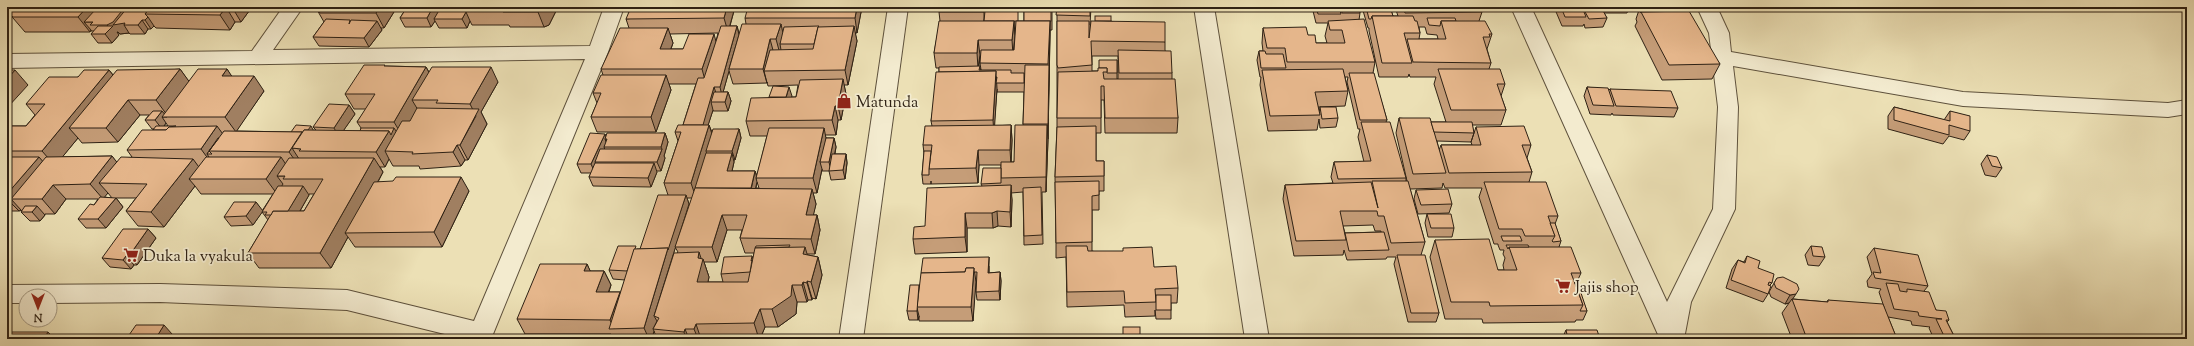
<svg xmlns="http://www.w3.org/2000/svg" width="2194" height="346" font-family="'Sorts Mill Goudy',serif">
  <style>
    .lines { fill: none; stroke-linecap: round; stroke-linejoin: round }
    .street-casing { stroke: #5e513c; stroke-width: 2 }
    .street { fill: #f3ebcf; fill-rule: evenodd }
    .wall { fill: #c59d78; stroke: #2e2114; fill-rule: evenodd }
    .shaded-wall { fill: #a07f61; stroke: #2e2114 }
    .building { fill: #e5b68b; stroke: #2e2114 }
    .labels { text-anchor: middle; stroke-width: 3.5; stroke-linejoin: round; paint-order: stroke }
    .poi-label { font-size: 16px; fill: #2e2114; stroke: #f3ebcf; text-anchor: start }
  </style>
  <rect width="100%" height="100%" fill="#ece0b5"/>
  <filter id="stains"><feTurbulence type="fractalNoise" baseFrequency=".005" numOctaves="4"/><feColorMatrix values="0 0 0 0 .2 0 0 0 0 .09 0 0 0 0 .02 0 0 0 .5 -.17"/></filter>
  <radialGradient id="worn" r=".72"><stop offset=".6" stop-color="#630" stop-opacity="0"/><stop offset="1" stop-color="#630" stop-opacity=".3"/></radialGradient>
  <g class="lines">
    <g class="street-casing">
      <g id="street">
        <polygon points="283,7 303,7 273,50 590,46 604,7 624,7 608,52 491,339 465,339 347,310 160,302 50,303 50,296 26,296 26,303 7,303 7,285 160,284 347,290 474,321 585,59 7,68 7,54 252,51"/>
        <polygon points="888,7 908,7 863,339 839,339"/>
        <polygon points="1194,7 1214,7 1269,339 1245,339"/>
        <polygon points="1511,7 1531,7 1667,302 1713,209 1718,107 1709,33 1697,7 1717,7 1729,33 1731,52 1963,92 2168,103 2187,100 2187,114 2168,117 1963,106 1733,66 1738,107 1735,209 1691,302 1684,339 1660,339"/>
      </g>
    </g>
    <use href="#street" class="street"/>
  </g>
  <g class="wall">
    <polygon points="252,7 241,22 235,22 230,30 156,28 154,26 151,29 148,29 145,34 130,34 129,33 120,34 118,32 117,32 119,35 112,43 98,43 91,34 94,31 91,31 91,30 90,32 25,32 7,11 105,8"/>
    <polygon points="316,7 397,7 384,28 381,28 382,30 369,47 319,46 313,37 324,22 316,8"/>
    <polygon points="407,7 556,7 557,9 549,25 544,27 510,27 509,25 472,25 470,21 467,28 439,28 435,21 431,27 405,27 400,18"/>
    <path d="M735,7L730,26H737L739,33L746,24L745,18L862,7L857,33H855L857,41L848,85H844L846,94L841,120H838L836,135H825L826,138H834L836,147L835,154H846L847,163L845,179L831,180L829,171H822V169L817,193H813L816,204L813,215H817L820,230L815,254H807L808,255L818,257L822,275L816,299L812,298V300H808L807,302H797L796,314L778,327H765L760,339H657L654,331L652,339H614L611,334H525L517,319L587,264L590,271H604L611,285L609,292H620V294L625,280L613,279L609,270L637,249H640L668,195L664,183L678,141L675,132L683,125L696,84H669L671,90L656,132H597L591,117L597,103L593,93L603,75L601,69L629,28L626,19ZM718,33L716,41L683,49H671L673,43L670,34ZM729,71L733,84L767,83V82L768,86L798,85L796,97H791L792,96L769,97L746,121L750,136H767L757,176L755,171H732L734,162V160H735L741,138L739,129L712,132L709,125H708L713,110V111H728L731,101L728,92H723ZM757,182L759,188H756ZM687,198H692L675,247L678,252L672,258L689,204ZM727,230H742L740,238L745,253H754L753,259L752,256L721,274L723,282H708L709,277L704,262H717Z"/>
    <path d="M940,7H1021V11H986L1018,21H1024V7H1052V30H1050L1048,139L1046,192H1042L1043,244L1024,245L1023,192L1011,193L1012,200L1011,227L998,226L993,228H967V252L915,254L913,239L925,226L982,186L981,184L1001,168V165H979L978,183L931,184V181V184H923L922,175L924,153L923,145L932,126L931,121L939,72V68H936L934,53L940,21L939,12ZM1014,30H1016L1014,50L1015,36ZM980,55V63L981,70L979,66ZM997,89V92H1024L1023,125L1014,162H1011L1012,140L1011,125L994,126Z"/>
    <path d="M1057,7H1091L1090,25L1111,21L1165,42V50L1172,73V79L1178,118L1177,133H1105L1104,100H1101V133H1096V161H1104V191H1099V210H1092V251L1154,267L1178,288L1177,303H1171V319H1156L1155,310V316L1125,317L1124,305L1067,307L1066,257L1056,258V243L1055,177L1057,127ZM1092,56H1118V79H1117V60L1099,68L1098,71H1092Z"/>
    <path d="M1312,7H1359L1360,13L1359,20L1375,62L1373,73L1387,120L1386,122L1406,178V181H1407L1396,133L1399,118L1431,122H1446L1434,84L1436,77H1410L1409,74L1408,77H1379L1369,31V28H1368L1362,7H1390L1393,16H1398L1395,7H1480L1482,12L1479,21L1492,34L1487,49L1491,63L1489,69L1505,84L1501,96L1506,110L1501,125H1472L1474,133L1471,142L1437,141L1439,150L1441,145H1472L1471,142L1476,127L1531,145L1527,158L1532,172L1529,182L1558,216L1555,224L1561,241L1559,247L1581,273L1576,284L1587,311L1583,320H1576L1575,322L1483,323L1482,319H1445L1430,257L1435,240L1498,270H1504L1503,265L1505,258L1503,254L1504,250H1500L1498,245V244H1494L1479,197L1482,188H1445L1443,183L1442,188L1410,189L1425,242L1421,255L1439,313L1436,322H1408L1394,264L1396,257H1387L1386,259L1347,260L1344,250L1343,255L1294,256L1283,199L1285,185L1333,183L1331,177L1334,162H1364L1358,137L1360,129H1358L1347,82L1348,77H1345L1348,91L1345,106L1318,107L1319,113L1320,107L1338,118L1336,127L1320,128L1319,119L1317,130L1268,131L1260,85L1261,77H1260L1257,60L1259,51H1263L1262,43L1263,28L1308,35L1316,43H1327L1325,36L1328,23H1316ZM1419,27H1425L1427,34L1437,35L1438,39H1419L1420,33ZM1373,225L1375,231H1381V232L1345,233L1343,226Z"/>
    <polygon points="1554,7 1629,7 1627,13 1604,13 1607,18 1603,27 1585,28 1584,24 1583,26 1562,26"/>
    <polygon points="1641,7 1677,7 1678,9 1678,11 1720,64 1712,79 1662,80 1635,26 1637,22 1636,19 1639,10 1642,10"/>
    <polygon points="2085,7 2097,7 2091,10"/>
    <path d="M385,66L426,67L429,72L498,82L481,112L487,124L468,160H465L461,166L420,169L419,166H393L389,159L385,167H380L383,172L378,182L469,191L442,247H355L348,237L331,268H259L248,253L268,220L262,212L253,225L231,226L224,217L256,202L262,211L273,194H201L195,186L164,227L138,226L126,211L136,198H116L123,207L106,228H86L78,219L94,205L98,199H66L55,214H45V215L40,221H30L21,212L22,211L21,210L19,211H7V126H26L35,115L26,104L78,77L109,70L113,75L180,69L189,82L227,69L231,76L264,91L236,131L291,132L316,130L313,127L349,105L355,114L343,131H360L361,128L357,122L366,109H354L345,94ZM140,115H149L145,120L152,129H154L127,150L132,157L116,162L112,156L62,157L78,138L82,143L118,142ZM166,123L168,126H164ZM108,193L112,198L104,197ZM309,194H314L304,211H300L309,195Z"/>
    <polygon points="1587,87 1609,90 1610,89 1678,108 1674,117 1613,115 1612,113 1611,115 1590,114 1584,96"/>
    <polygon points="1894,107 1944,120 1950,111 1970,131 1964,140 1949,136 1943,144 1888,129 1888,116"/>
    <polygon points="665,133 668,142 664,156 665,158 661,171 656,171 657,172 651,187 593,186 589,177 591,173 581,173 577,164 606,137"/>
    <polygon points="1987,155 2002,168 1996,177 1985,175 1981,164"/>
    <polygon points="1416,190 1452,204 1449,213 1418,214 1414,199"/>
    <polygon points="1427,214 1454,228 1452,237 1428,237 1425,223"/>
    <polygon points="148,229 156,238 137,265 134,265 131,269 110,267 102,258"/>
    <polygon points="1811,246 1825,257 1819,266 1808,265 1805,255"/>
    <polygon points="1874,248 1928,286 1924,291 1936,310 1949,320 1947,322 1954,336 1951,339 1934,339 1929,328 1930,327 1912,325 1911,321 1888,317 1897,339 1792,339 1782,313 1789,303 1785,304 1771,297 1769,292 1777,278 1793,299 1827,302 1828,300 1886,313 1879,292 1881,289 1868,287 1867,281 1872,274 1867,257"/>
    <polygon points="1747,256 1772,283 1770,285 1768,294 1763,302 1726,288 1732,269 1738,260 1744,262"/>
    <polygon points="989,266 989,273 1000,272 1001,281 1000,300 977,300 976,292 977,281 975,281 973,321 919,321 919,316 918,320 909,320 907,311 919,285"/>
    <polygon points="1566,330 1600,339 1562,339"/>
  </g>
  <g class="shaded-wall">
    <polygon points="87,7 104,7 107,11 93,22 84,22 91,30 90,32 78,17"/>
    <polygon points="125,7 139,7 124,25 129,33 120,34 118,32 117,32 119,35 112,43 105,34 110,29 107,25"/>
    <polygon points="226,7 235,22 230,30 220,15"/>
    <polygon points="232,7 252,7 241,22"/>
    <polygon points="380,7 397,7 384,28 376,13"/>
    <polygon points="433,7 443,7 434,19 435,21 431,27 427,18"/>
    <polygon points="544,7 556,7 557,9 549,25 544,27 538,12"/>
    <polygon points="727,7 735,7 728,32 724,18"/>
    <polygon points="857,7 862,7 857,33 855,18"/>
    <polygon points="984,7 986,7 986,11 984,21"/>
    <polygon points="2094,7 2097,7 2091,10"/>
    <polygon points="466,12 470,21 467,28 462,19"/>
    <polygon points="148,17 154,26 151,29 145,20"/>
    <polygon points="142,20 148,29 145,34 138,25"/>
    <polygon points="377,21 382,30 369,47 364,38"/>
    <polygon points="1014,21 1015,36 1013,55 1012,40"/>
    <polygon points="1050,21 1050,36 1048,139 1048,124"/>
    <polygon points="781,24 784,38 780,44 781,50 780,54 776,39"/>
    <polygon points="737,26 739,35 729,69 729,71 722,96 720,87"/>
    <polygon points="854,26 857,41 848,85 845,70"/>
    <polygon points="668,28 673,43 665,64 660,49"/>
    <polygon points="714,34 718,49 706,84 702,69"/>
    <polygon points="770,39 774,54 764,71 767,83 763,69"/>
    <polygon points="978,40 980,55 978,68 977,53"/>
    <polygon points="426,67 434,82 412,100 418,110 403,137 394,122"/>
    <polygon points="491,67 498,82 481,112 487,124 468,160 460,145 476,116 470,104"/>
    <polygon points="180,69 191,84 167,115 156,100"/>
    <polygon points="227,69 237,84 222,76"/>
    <polygon points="15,70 28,85 7,108 7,79"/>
    <polygon points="109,70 121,85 69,128 78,138 55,166 42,151"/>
    <polygon points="996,71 997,89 994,135 993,120"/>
    <polygon points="666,75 671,90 656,132 651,117"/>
    <polygon points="254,76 264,91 236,132 225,117"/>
    <polygon points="843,79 846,94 841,120 838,106"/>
    <polygon points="714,87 717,96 711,102 713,110 704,138 701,129"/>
    <polygon points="789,87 792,96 788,107 786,98"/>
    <polygon points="728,92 731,101 728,111 725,102"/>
    <polygon points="128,100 140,115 118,142 106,128"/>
    <polygon points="349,105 355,114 339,137 334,128"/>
    <polygon points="835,106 838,120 836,135 832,120"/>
    <polygon points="162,111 167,117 162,117 166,123 162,129 155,120"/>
    <polygon points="709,125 714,140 706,151 708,159 696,198 691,183"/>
    <polygon points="1011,125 1012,140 1011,165 1010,150"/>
    <polygon points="1047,125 1048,140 1046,192 1046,177"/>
    <polygon points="217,126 228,141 209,151 207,154 213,163 212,164 201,149"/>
    <polygon points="311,126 316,135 301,149 292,148 301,162 299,166 289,152 302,132"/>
    <polygon points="394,128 400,137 385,151 389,159 385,167 376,152 389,131"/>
    <polygon points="824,128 827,143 820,162 822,169 817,193 813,178"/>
    <polygon points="739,129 741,138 735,160 732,151"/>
    <polygon points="665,133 668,142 664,156 665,158 661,171 657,162 662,149 661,147"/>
    <polygon points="605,134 607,139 605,139 607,145 604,147 605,150 595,162 597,168 595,173 591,164"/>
    <polygon points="834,138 836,147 831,171 829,162"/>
    <polygon points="457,145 465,160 461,166 453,152"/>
    <polygon points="978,150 979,165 978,183 976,168"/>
    <polygon points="732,153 734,162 730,180 727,171"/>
    <polygon points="846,154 847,163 845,179 843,170"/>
    <polygon points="112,156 124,171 99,183 108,193 103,199 90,184"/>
    <polygon points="39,157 52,172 11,199 21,210 19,211 7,199 7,194"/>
    <polygon points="281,157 291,172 285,176 277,176 283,184 277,194 266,179"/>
    <polygon points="374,158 383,172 350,232 345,233 348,237 331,268 320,253"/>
    <polygon points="193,159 204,174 189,179 195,186 164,227 151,212"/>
    <polygon points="654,163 657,172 651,187 648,178"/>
    <polygon points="755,171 757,178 756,178 757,182 753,199 751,190"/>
    <polygon points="461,177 469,191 442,247 434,232"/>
    <polygon points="53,185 66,199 55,214 42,199"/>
    <polygon points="1011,185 1012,200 1011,227 1010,212"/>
    <polygon points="303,186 309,195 293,223 286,214"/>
    <polygon points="812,189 816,204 810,230 806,215"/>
    <polygon points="686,195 689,204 654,316 657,321 653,329 654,331 652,339 649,339 644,328 668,248"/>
    <polygon points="116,198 123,207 106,228 98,219"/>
    <polygon points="256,202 263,211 253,225 246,216"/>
    <polygon points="37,206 45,215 40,221 32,212"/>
    <polygon points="997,211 998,226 993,228 992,213"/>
    <polygon points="965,213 967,228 967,252 965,237"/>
    <polygon points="722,215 727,230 717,262 712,247"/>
    <polygon points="817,215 820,230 815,254 811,239"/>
    <polygon points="7,217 10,220 7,223"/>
    <polygon points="148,229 156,238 137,265 129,256"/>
    <polygon points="805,247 810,264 803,254"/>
    <polygon points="699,252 702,261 703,259 709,277 704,300 697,282 698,258"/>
    <polygon points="126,256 134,265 131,269 123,260"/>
    <polygon points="818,257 822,275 816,299 811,282"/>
    <polygon points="989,257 989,281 988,273"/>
    <polygon points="587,264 594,279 584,271"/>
    <polygon points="974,268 976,282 973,321 971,307"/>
    <polygon points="604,271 611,285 603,306 596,292"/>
    <polygon points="1000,272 1001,281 1000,300 999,291"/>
    <polygon points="807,281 812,298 812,300 807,283"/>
    <polygon points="803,282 808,300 807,302 802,285"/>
    <polygon points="792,285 797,302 796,314 778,327 772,309"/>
    <polygon points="620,292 626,307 614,329 610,320"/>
    <polygon points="1796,294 1792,300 1792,299 1789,303 1785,304 1790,295"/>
    <polygon points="917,308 919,316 918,320 917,311"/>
    <polygon points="760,309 765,327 760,339 759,339 754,323"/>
    <polygon points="696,324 701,339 698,339 694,329"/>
    <polygon points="164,325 172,334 169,339 155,339"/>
    <polygon points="685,329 689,339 686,339 684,332"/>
    <polygon points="48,332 55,339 44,338"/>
  </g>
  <g class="building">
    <polygon points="7,7 87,7 78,17 13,17 7,11"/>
    <polygon points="105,7 125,7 113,22 107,25 90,25 93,22 84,22 96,9 104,9"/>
    <polygon points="128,7 151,7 145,14 148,17 145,20 142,20 138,25 124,25 125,23 113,25"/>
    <polygon points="151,7 226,7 220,15 145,14"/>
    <polygon points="316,7 380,7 376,13 320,13 316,8"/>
    <polygon points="407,7 433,7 427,18 400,18"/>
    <polygon points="441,7 467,7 465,11 466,12 462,19 434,19"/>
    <polygon points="467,7 545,7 543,10 538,12 503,12 504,11 465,11"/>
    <polygon points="631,7 727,7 724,18 626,19"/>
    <polygon points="748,7 857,7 855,18 745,18"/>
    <polygon points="940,7 984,7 984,12 939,12"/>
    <rect x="1024" y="7" width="27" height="14"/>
    <polygon points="1057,7 1090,7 1090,16 1056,15"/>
    <polygon points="1316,7 1339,7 1341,14 1318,14"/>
    <polygon points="1341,7 1359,7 1360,13 1342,13"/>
    <polygon points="1366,7 1390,7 1393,16 1372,16 1371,19 1369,19"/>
    <polygon points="1403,7 1480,7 1482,12 1405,13"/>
    <polygon points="1561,7 1582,7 1586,17 1565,17"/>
    <polygon points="1585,7 1601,7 1607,18 1589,19 1584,10 1586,9"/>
    <polygon points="1649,7 1677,7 1678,9 1650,9"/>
    <polygon points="1639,10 1650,10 1650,11 1641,12 1641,13"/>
    <polygon points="985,11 1018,11 1018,21 984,21"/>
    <polygon points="1689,11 1720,64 1669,65 1641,12"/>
    <rect x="1095" y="16" width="16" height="5"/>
    <polygon points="1372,16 1413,16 1415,21 1417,21 1420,33 1404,33 1412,63 1382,63"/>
    <polygon points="1427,18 1455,18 1456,21 1441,21 1440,26 1429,25"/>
    <polygon points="326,19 350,20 349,24 351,20 377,21 364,38 313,37"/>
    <polygon points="1364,19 1375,62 1287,62 1285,48 1267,48 1263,28 1306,27 1308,35 1315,35 1316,43 1345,43 1342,30 1330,30 1328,21"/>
    <polygon points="939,21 1014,21 1012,40 978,40 977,53 934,53"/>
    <polygon points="1016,21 1050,21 1048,64 980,63 981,50 1014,50"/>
    <polygon points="1057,21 1089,21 1089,38 1091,21 1165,22 1165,42 1091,41 1092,65 1058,68 1057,65"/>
    <polygon points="1441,21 1485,21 1492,34 1489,34 1490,37 1483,37 1491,63 1413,62 1407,39 1446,39"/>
    <polygon points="742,24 781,24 776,39 770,39 763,69 729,69"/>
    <polygon points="98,26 113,26 105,34 91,34"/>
    <polygon points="721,26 737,26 720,87 714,87 703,125 683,125 698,78 704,78"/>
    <polygon points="819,26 818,27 814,44 780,44 784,27"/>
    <polygon points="854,26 845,70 764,71 770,50 813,49 818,27"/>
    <polygon points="620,28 668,28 660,49 683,49 689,34 714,34 702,69 601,69"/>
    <polygon points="1118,50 1171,51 1172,73 1119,73"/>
    <polygon points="1259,51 1265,51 1266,54 1283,54 1286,68 1261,68"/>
    <polygon points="1099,60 1117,60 1117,73 1107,73 1107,68 1099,68"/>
    <polygon points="364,65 385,65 384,66 426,67 394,122 357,122 375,94 345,94"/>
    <polygon points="1025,65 1049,65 1048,124 1023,124"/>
    <polygon points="980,66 979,70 1011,70 1011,73 1024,73 1024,83 996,83 997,77 996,77 996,71 939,72 939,67"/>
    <polygon points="432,67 491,67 470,104 436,103 438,100 412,100"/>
    <polygon points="1098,68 1107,68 1107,72 1103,72 1104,79 1175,79 1178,118 1105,118 1104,86 1101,86 1101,118 1057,118 1058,72 1098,71"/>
    <polygon points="180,69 156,100 128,100 106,128 69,128 117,70"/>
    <polygon points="198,69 227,69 222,76 254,76 225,117 162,117"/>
    <polygon points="1343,69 1348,91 1315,92 1320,115 1270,116 1262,70"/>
    <polygon points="1438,69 1500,69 1505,84 1497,84 1506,110 1451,110"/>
    <polygon points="7,70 15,70 7,79"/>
    <polygon points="84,70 109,70 42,151 7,151 7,126 26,126 45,104 26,104 49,77 78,77"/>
    <polygon points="996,71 993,120 931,121 936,72"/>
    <polygon points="1349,73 1374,73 1387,120 1360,120"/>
    <polygon points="601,75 666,75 651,117 591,117 601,93 593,93"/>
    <polygon points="843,79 838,106 835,106 832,120 746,121 751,98 796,97 800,80"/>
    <polygon points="773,86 789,87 786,97 769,97"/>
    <polygon points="1587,87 1608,88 1614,106 1593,105"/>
    <polygon points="1610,89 1671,91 1678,108 1616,106"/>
    <polygon points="714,92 728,92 725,102 711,102"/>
    <polygon points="329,104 349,105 334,128 313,127"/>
    <polygon points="1320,107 1336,107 1338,118 1322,119"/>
    <polygon points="1894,107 1950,121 1950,111 1970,116 1970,131 1949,125 1949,135 1894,120"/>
    <polygon points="417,108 479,109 460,145 457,145 453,152 412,154 413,152 385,151 402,121 410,121"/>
    <polygon points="153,111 162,111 155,120 145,120"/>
    <polygon points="1399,118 1430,118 1446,173 1413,174"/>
    <polygon points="1361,122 1390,122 1406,178 1338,179 1334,162 1371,161"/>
    <polygon points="1431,122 1472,122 1474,133 1434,132"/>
    <polygon points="296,125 311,126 308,130 304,130 303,132 291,132"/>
    <polygon points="678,125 709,125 691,183 664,183 681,132 675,132"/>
    <polygon points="1011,125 1010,150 978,150 976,168 929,169 932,145 923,145 925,126"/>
    <polygon points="1015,125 1047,125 1046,177 1001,178 1001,162 1014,162"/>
    <polygon points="156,126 176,126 169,127 166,130 153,130"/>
    <polygon points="217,126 201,149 127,150 142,130 166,130 169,127"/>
    <polygon points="1096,126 1096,161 1104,161 1104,176 1055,177 1057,127"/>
    <polygon points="1524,126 1531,145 1522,145 1532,172 1449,173 1441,145 1481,145 1476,127"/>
    <polygon points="361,128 394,128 391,135 389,131 360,131"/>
    <polygon points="769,128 824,128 813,178 756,178"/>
    <polygon points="713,129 739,129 732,151 706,151"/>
    <polygon points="304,130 389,131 376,152 299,151 301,149 292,148"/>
    <polygon points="224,131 302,132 289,152 209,151"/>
    <polygon points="590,133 605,134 591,164 577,164"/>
    <polygon points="607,133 665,133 661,147 604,147 607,139 605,139"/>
    <polygon points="218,138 219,138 209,151 212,154 207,154"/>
    <polygon points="826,138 834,138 829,162 820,162"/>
    <polygon points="600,149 662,149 657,162 595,162"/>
    <polygon points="924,151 931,151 929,169 929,175 922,175"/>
    <polygon points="706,153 732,153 727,171 755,171 751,188 695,188"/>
    <polygon points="832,154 846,154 843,170 829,171"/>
    <polygon points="1987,155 1997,157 2002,168 1992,166"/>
    <polygon points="112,156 90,184 53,185 42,199 11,199 46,157"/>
    <polygon points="7,157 39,157 7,194"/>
    <polygon points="121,157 193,159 151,212 126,211 147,184 99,183"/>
    <polygon points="206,157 281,157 266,179 189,179"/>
    <polygon points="289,158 374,158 320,253 248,253 273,211 304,211 323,179 283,179 285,176 277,176"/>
    <polygon points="595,163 654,163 648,178 589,177"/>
    <polygon points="983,168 1001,168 1001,183 981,184"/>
    <polygon points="396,177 461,177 434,232 345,233 374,182 393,181"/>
    <polygon points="1099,181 1099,195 1092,196 1092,242 1056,243 1055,182"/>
    <polygon points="1372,181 1408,181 1425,242 1391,243 1384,216 1378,216 1377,211 1340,211 1346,240 1296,241 1285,185 1371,182 1378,208"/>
    <polygon points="1484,182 1546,182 1558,216 1548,216 1555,236 1525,236 1522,229 1499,229"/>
    <polygon points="1011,185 1010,212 997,211 992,213 965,213 965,237 913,239 914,227 925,226 927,188"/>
    <polygon points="278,186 303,186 288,211 273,211 271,215 265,215 267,212 262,212"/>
    <polygon points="1041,187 1042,235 1024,236 1023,188"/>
    <polygon points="695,188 812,189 806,215 817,215 811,239 740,238 747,215 722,215 712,247 675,247"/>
    <polygon points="1448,189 1452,204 1421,205 1416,190"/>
    <polygon points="658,195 686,195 668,250 668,248 640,249"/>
    <polygon points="100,197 116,198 98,219 78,219 90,204 94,205"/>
    <polygon points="234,202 256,202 246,216 224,217"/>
    <polygon points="25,206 37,206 32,212 21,212"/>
    <polygon points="1427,214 1451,214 1454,228 1431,228"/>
    <polygon points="1550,223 1555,223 1561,241 1553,242 1552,241 1555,236"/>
    <polygon points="123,229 148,229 129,256 126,256 123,260 102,258"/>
    <polygon points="1384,232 1389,250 1349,251 1345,233"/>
    <polygon points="1501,236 1520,236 1522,241 1503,241"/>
    <polygon points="1489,239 1498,270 1517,270 1509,247 1571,247 1581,273 1571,273 1583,305 1490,306 1489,302 1451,302 1435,240"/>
    <polygon points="790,245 789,247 755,248 756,246"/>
    <polygon points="1506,245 1528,245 1529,247 1509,247 1508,249"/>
    <polygon points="618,246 636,246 627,271 609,270"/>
    <polygon points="1066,246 1087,246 1088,251 1123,251 1123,248 1152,247 1154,267 1176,266 1178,288 1155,289 1156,302 1125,303 1124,291 1067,292"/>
    <polygon points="1811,246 1822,247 1825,257 1813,256"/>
    <polygon points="805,247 803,254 818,257 811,282 807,281 807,283 803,282 802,285 792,285 791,296 772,309 760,309 754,323 696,324 694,329 685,329 684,332 653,329 659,318 654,316 674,253 699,252 698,258 703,259 697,282 748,282 755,248"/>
    <polygon points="668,248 644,328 609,329 634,249"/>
    <polygon points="1874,248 1918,255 1928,286 1875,278 1873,272 1881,273"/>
    <polygon points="1397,255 1425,255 1439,313 1411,313"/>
    <polygon points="752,256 751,261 752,260 750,272 721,274 724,257"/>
    <polygon points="1747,256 1760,261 1758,268 1774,274 1772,283 1769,282 1768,285 1771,286 1768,294 1731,280 1738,260 1745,263"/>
    <polygon points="989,257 988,273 1000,272 999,291 976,292 977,272 974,272 974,268 966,268 965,272 921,273 923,258"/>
    <polygon points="540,264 587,264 584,271 604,271 596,292 620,292 610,320 517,319"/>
    <polygon points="966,268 974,268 971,307 917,307 921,273 965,272"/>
    <polygon points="1783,277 1797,284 1799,289 1796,294 1790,295 1776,288 1774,283 1777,278"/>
    <polygon points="1575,283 1577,287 1579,287 1587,311 1580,311 1583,305"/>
    <polygon points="1886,283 1898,284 1900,291 1907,292 1907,289 1929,292 1936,310 1946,311 1949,320 1946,320 1954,336 1944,336 1936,319 1942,319 1919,316 1918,312 1894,309"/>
    <polygon points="910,285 919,285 917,311 907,311"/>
    <rect x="1156" y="295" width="15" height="15"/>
    <polygon points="1792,299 1828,302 1828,300 1883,304 1897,339 1807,339"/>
    <polygon points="136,325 164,325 156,338 127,338"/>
    <rect x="1123" y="327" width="17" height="12"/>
    <polygon points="1566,330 1597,330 1600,339 1568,339"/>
    <polygon points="12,332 48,332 44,338 85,337 83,339 7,339"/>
    <polygon points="318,336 368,339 291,339 317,338"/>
    <polygon points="94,338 182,338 182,339 93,339"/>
  </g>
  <defs>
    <g id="shop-bare" transform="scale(1.2)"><path d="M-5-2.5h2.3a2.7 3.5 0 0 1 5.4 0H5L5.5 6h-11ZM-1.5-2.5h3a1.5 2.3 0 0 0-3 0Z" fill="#8f2418" stroke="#f3ebcf" stroke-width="2.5" paint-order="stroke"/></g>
    <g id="supermarket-bare" transform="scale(1.2)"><path d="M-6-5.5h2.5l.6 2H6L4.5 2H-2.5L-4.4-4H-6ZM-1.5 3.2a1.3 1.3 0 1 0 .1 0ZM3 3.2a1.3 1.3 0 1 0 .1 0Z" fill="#8f2418" stroke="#f3ebcf" stroke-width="2.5" paint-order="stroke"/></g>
  </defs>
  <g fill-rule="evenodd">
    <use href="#shop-bare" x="844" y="101"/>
    <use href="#supermarket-bare" x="131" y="255"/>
    <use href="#supermarket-bare" x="1563" y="286"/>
  </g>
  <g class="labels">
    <g class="poi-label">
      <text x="856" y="107">Matunda</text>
      <text x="143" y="261">Duka la vyakula</text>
      <text x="1575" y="292">Jajis shop</text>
    </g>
  </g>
  <rect width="2194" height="346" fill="none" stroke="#ece0b5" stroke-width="24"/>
  <rect x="8" y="8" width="2178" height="330" fill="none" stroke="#2e2114" stroke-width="2"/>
  <rect x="12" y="12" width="2170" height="322" fill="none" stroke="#2e2114"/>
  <g transform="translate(38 308) rotate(180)"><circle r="19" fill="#f3ebcf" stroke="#a49a84"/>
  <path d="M0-3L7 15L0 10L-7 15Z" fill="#8f2418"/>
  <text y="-6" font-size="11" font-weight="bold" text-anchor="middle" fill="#2e2114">N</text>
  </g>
  <rect width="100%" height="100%" filter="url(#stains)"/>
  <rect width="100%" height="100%" fill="url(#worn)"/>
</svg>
